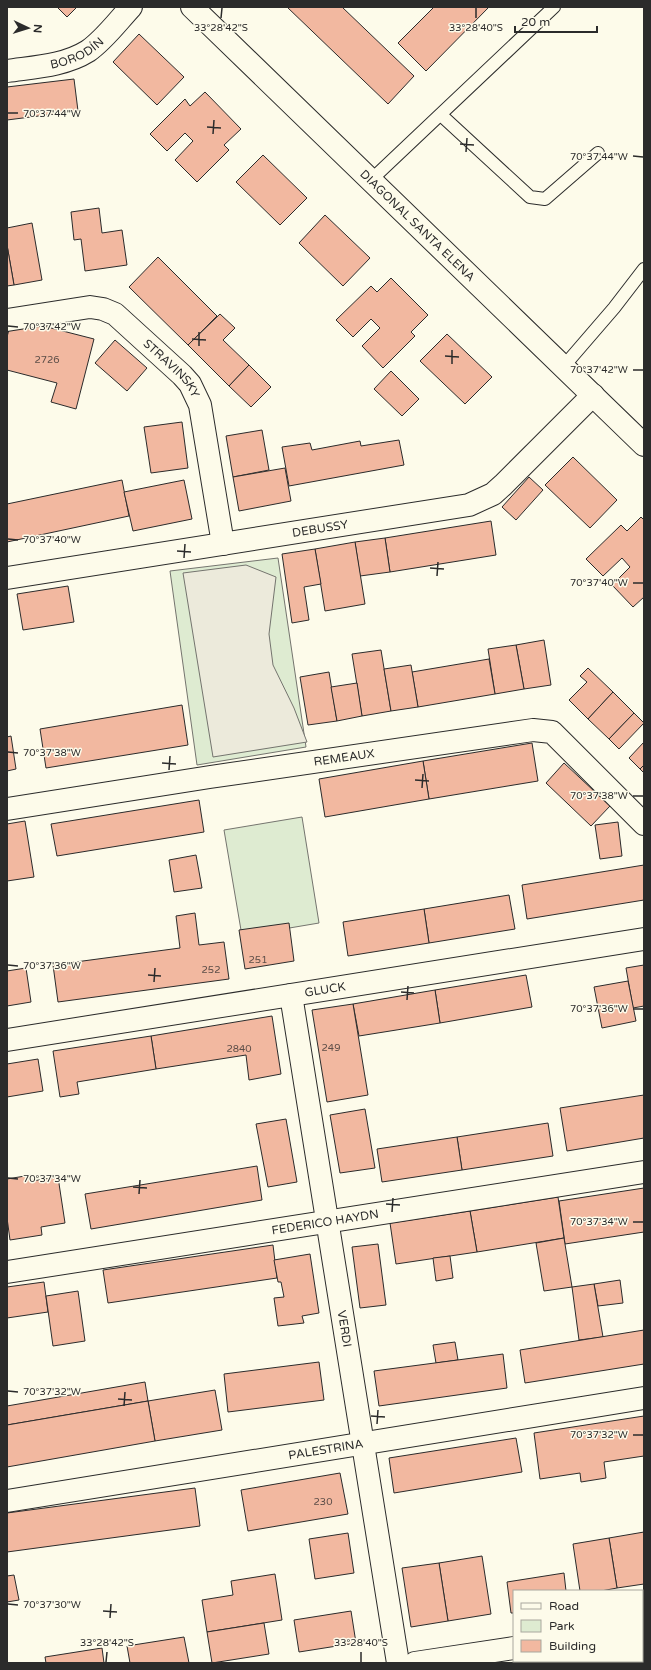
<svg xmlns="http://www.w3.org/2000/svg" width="651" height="1670" font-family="'Varela Round',sans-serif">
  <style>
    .green { fill: #deebd1; stroke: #74746e }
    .parking { fill: #eceadb; stroke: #74746e }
    .building { fill: #f2b8a0; stroke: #2b2b2b }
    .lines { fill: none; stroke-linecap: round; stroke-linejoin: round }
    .service-casing { stroke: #2b2b2b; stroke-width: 14 }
    .minor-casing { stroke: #2b2b2b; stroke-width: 24 }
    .secondary-casing { stroke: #2b2b2b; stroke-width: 24 }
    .service { stroke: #fdfbea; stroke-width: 12 }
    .minor { stroke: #fdfbea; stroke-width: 22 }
    .secondary { stroke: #fdfbea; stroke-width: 22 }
    .ticks { fill: none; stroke: #2b2b2b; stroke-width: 1.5 }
    .labels { text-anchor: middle; stroke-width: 3; stroke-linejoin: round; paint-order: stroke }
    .number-label { font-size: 10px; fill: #5d4e48 }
    .street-label { font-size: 12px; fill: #2b2b2b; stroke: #fdfbea }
    .ticks-label { font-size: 10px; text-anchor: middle; fill: #2b2b2b; stroke: #fdfbea; stroke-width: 3; stroke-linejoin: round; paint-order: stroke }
  </style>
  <rect width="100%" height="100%" fill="#fdfbea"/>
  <g class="green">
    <polygon points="278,558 306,747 197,765 170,571"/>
    <polygon points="302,817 319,923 242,936 224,830"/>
  </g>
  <polygon class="parking" points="246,565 276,577 269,634 273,665 294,708 307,742 213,757 183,573"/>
  <g class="building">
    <polygon points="57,7 77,7 67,17"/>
    <polygon points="287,7 342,7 414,76 388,104"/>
    <polygon points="434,7 489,7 426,71 398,43"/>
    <polygon points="139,34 184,77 157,105 113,62"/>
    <polygon points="74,79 78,111 7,120 7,87"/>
    <polygon points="205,92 241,129 224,145 229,150 197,182 175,160 193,141 185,133 167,151 150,134 185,99 190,106"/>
    <polygon points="263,155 307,198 280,225 236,182"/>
    <polygon points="99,208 102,233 122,230 127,265 85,271 81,239 74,240 71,212"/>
    <polygon points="325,215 370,258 343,286 299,243"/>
    <polygon points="32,223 42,280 14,285 7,245 7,228"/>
    <polygon points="7,245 14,285 7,286"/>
    <polygon points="158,257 217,316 188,345 129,287"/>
    <polygon points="391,278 428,315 411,332 415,336 383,368 362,346 380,328 371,319 353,337 336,320 371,286 377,292"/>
    <polygon points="220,314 235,328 223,340 249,365 229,386 188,345"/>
    <polygon points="12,318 94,339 76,409 51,402 57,383 7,370 7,337"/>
    <polygon points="447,334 492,377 465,404 420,361"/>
    <polygon points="115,340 147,368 127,391 95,363"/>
    <polygon points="249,365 271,387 251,407 229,386"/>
    <polygon points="391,371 419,399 402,416 374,389"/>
    <polygon points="182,422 188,468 151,473 144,427"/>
    <polygon points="262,430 269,470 233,477 226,436"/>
    <polygon points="399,440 404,465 289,486 282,447 310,443 312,450 360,441 361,446"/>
    <polygon points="573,457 617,500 590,528 545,485"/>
    <polygon points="285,468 291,501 239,511 233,477"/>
    <polygon points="529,477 543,490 516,520 502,507"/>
    <polygon points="122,480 129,516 7,542 7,504"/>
    <polygon points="184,480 192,519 133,531 124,492"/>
    <polygon points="641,517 644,520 644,597 633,607 612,585 630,567 622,558 603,576 586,559 621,525 627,531"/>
    <polygon points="491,521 496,555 390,572 385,538"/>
    <polygon points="385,538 390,572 360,576 355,542"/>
    <polygon points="355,542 365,604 325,611 315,549"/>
    <polygon points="315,549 321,584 304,587 309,620 292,623 282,554"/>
    <polygon points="68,586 74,622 23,630 17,594"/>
    <polygon points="544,640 551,685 524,689 516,645"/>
    <polygon points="516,645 524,689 495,694 488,649"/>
    <polygon points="381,650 391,711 362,716 352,654"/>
    <polygon points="489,659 495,694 418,707 412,672"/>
    <polygon points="411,665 418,707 391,711 384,669"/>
    <polygon points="588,668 613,692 588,719 569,700 587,682 580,676"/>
    <polygon points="329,672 337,721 308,725 300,677"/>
    <polygon points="357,683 362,716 337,721 331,687"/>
    <polygon points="613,692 634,713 609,739 588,719"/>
    <polygon points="182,705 188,745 46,768 40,729"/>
    <polygon points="634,713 644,723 619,749 609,739"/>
    <polygon points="11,736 16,769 7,771 7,737"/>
    <polygon points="644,742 644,765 640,769 629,758"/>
    <polygon points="532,743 538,781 429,799 423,761"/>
    <polygon points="423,761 429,799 325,817 319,779"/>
    <polygon points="564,763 610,806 591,826 546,783"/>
    <polygon points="644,765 644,773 640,769"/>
    <polygon points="199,800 204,832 57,856 51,824"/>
    <polygon points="25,821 34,877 7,881 7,824"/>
    <polygon points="618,822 622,856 600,859 595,825"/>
    <polygon points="196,855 202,888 174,892 169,860"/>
    <polygon points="644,865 644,900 527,919 522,885"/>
    <polygon points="509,895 515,929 429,943 424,909"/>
    <polygon points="424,909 429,943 348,956 343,922"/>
    <polygon points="195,913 199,945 224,942 229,979 58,1002 53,965 180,948 176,916"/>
    <polygon points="289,923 294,961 245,969 239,930"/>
    <polygon points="644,965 644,1006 633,1008 626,968"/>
    <polygon points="26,968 31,1002 7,1006 7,971"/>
    <polygon points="526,975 532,1007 440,1023 435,990"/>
    <polygon points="628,981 636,1021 602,1028 594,987"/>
    <polygon points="435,990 440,1023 359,1036 353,1004"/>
    <polygon points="353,1004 368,1095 327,1102 312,1010"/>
    <polygon points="272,1016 281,1074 249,1080 246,1055 156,1069 151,1036"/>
    <polygon points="151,1036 156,1069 77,1082 79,1094 60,1097 53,1051"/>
    <polygon points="38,1059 43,1091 7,1097 7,1064"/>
    <polygon points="644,1095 644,1138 567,1151 560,1108"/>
    <polygon points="365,1109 375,1168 340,1173 330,1115"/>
    <polygon points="286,1119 297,1182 268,1187 256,1124"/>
    <polygon points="548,1123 553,1156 462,1170 457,1137"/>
    <polygon points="457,1137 462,1170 382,1182 377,1149"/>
    <polygon points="257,1166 262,1200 91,1229 85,1194"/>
    <polygon points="31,1175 32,1181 58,1177 65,1223 41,1227 42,1235 10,1240 7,1218 7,1179"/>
    <polygon points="644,1188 644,1232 565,1244 559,1201"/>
    <polygon points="558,1197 564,1238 477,1252 470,1211"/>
    <polygon points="470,1211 477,1252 396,1264 390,1223"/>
    <polygon points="564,1238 572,1287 544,1291 536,1243"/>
    <polygon points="378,1244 386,1305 360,1308 352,1247"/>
    <polygon points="273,1245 277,1278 108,1303 103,1270"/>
    <polygon points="310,1254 319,1313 302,1316 304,1323 278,1326 274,1298 284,1297 281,1282 278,1282 274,1260"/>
    <polygon points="450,1256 453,1278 436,1281 433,1258"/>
    <polygon points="620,1280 623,1303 598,1306 594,1284"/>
    <polygon points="44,1282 48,1312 7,1318 7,1287"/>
    <polygon points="594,1284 603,1337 579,1340 572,1287"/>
    <polygon points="78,1291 85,1341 53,1346 46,1296"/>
    <polygon points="644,1330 644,1364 525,1383 520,1350"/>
    <polygon points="455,1342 458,1360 436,1363 433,1345"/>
    <polygon points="503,1354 507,1388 379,1406 374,1371"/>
    <polygon points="319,1362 324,1400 228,1412 224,1374"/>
    <polygon points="145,1382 148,1401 7,1425 7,1406"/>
    <polygon points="215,1390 222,1430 155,1441 148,1401"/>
    <polygon points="148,1401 155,1441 7,1467 7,1425"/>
    <polygon points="644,1416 644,1456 604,1462 606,1478 581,1482 580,1473 540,1479 534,1433"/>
    <polygon points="516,1438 522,1472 394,1493 389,1458"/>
    <polygon points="340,1473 348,1514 248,1531 241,1490"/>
    <polygon points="195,1488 200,1526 7,1552 7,1513"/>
    <polygon points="644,1532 644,1584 617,1588 609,1538"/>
    <polygon points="348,1533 354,1573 315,1579 309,1539"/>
    <polygon points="609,1538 617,1588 601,1591 580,1591 573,1544"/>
    <polygon points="482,1556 491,1614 448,1621 439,1563"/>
    <polygon points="439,1563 448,1621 411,1627 402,1568"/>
    <polygon points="564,1573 566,1591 514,1591 514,1613 511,1613 507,1582"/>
    <polygon points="275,1574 282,1620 207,1632 202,1600 233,1595 231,1581"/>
    <polygon points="14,1575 19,1600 7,1602 7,1576"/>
    <polygon points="351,1611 356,1643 299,1652 294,1620"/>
    <polygon points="264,1623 269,1654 212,1663 207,1632"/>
    <polygon points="184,1637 189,1663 130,1663 127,1646"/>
    <polygon points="102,1648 104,1663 46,1663 45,1657"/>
    <polygon points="642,1650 644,1650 644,1663 623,1663 623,1661 642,1661"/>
    <rect x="594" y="1661" width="29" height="2"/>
  </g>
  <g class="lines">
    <g class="service-casing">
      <g id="service">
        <polyline points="441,115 530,197 545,199 598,153"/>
        <polyline points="370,181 554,7"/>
        <polyline points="564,366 614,308 644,269"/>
      </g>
    </g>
    <g class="minor-casing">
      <g id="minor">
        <path id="s1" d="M7,71C34,67 64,66 88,51C104,40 118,21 131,7"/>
        <path id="s2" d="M7,320L90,307L103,309L115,314L182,375L190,384L200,405L223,544"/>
        <path id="s3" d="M7,578L469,505L493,494L503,485L593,395"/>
        <path id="s4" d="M7,809L210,777L533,730L552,732L644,824"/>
        <path id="s5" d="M291,995L398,1663"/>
        <path id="s6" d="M7,1040L644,939"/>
        <path id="s7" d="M7,1272L644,1172"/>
        <path id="s8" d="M7,1501L644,1398"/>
        <polyline points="642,1627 644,1627"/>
        <polyline points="415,1663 514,1648"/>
      </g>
    </g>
    <g class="secondary-casing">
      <g id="secondary">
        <path id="s9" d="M192,7L644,445"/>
      </g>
    </g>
    <use href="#service" class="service"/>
    <use href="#minor" class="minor"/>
    <use href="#secondary" class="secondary"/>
  </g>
  <path class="ticks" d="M221,18L222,8M476,18V8M8,113H18M207,127L221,128M213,134L214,120M460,144L474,145M466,152L467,138M633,156L643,157M8,326L18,327M192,339L206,340M199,346V332M445,356L459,357M452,364V350M633,370H643M8,539L18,540M177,551L191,552M184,558L185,544M430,568L444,569M437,576L438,562M633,583H643M8,752L18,753M162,763L176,764M169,770L170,756M415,780L429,781M422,788L423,774M633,796H643M8,965L18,966M148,975L161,976M154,982L155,968M401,992L414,993M407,1000L408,986M633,1009H643M8,1178L18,1179M133,1187L147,1188M139,1194L140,1180M386,1204L400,1205M392,1212L393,1198M633,1222H643M8,1391L18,1392M118,1399L132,1400M124,1406L125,1392M371,1416L385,1417M377,1424L378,1410M633,1435H643M8,1604L18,1605M103,1611L117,1612M110,1618L111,1604M106,1662L107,1652M361,1662V1652"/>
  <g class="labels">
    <g class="number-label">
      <text x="47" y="363">2726</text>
      <text x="258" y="963">251</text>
      <text x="211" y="973">252</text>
      <text x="331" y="1051">249</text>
      <text x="239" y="1052">2840</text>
      <text x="323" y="1505">230</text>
    </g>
    <g class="street-label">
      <text dy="4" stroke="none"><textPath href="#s1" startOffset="73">BORODÍN</textPath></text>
      <text dy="4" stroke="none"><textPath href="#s9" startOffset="314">DIAGONAL SANTA ELENA</textPath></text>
      <text dy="4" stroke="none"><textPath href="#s2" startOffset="189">STRAVINSKY</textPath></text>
      <text dy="4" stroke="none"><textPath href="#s3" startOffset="317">DEBUSSY</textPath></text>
      <text dy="4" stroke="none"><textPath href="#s4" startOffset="341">REMEAUX</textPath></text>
      <text dy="4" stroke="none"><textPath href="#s6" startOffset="322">GLUCK</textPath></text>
      <text dy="4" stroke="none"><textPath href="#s7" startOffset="322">FEDERICO HAYDN</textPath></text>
      <text dy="4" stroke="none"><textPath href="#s5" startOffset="338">VERDI</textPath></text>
      <text dy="4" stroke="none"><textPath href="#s8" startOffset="323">PALESTRINA</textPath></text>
    </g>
  </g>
  <g class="ticks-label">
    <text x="221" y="31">33°28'42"S</text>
    <text x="476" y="31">33°28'40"S</text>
    <text x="52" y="117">70°37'44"W</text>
    <text x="599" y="160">70°37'44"W</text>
    <text x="52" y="330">70°37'42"W</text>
    <text x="599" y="373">70°37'42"W</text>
    <text x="52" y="543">70°37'40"W</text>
    <text x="599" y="586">70°37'40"W</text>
    <text x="52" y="756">70°37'38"W</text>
    <text x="599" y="799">70°37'38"W</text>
    <text x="52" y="969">70°37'36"W</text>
    <text x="599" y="1012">70°37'36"W</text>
    <text x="52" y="1182">70°37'34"W</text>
    <text x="599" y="1225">70°37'34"W</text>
    <text x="52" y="1395">70°37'32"W</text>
    <text x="599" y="1438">70°37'32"W</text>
    <text x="52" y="1608">70°37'30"W</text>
    <text x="107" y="1646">33°28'42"S</text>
    <text x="361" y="1646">33°28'40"S</text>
  </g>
  <rect width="651" height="1670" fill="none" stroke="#2b2b2b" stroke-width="16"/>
  <rect x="513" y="1590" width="130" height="72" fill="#fdfbea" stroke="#a9a89e"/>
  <rect x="521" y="1603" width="20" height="6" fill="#fdfbea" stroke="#a9a89e"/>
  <text x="549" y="1610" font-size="12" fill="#2b2b2b">Road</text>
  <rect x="521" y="1620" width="20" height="12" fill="#deebd1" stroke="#a9a89e"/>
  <text x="549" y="1630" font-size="12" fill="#2b2b2b">Park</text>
  <rect x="521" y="1640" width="20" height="12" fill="#f2b8a0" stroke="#a9a89e"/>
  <text x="549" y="1650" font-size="12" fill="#2b2b2b">Building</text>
  <g transform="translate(28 28) rotate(94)" stroke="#fdfbea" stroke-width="3" paint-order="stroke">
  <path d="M0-3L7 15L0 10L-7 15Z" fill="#2b2b2b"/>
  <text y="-6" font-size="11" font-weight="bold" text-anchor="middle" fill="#2b2b2b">N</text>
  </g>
  <path d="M515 26v6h82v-6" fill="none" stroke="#2b2b2b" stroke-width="2"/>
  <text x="521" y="26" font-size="12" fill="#2b2b2b" stroke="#fdfbea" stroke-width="3" paint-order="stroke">20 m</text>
</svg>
